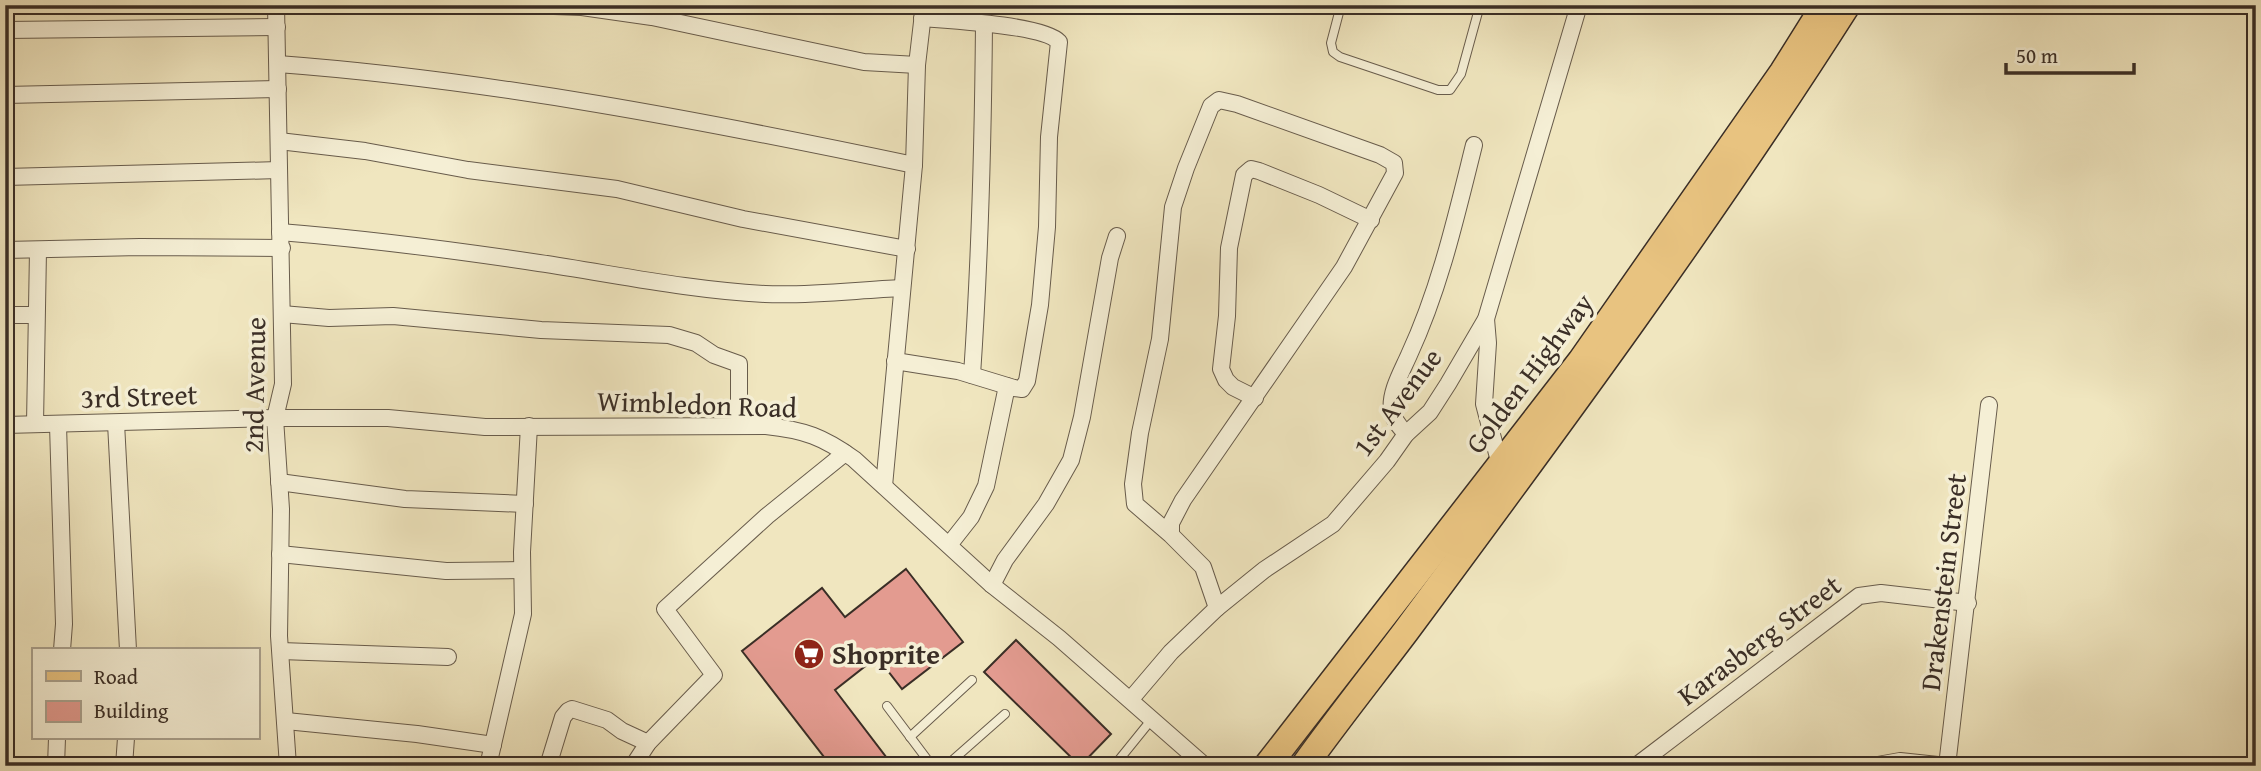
<svg xmlns="http://www.w3.org/2000/svg" width="2261" height="771" font-family="'Gentium Book Plus',serif">
  <style>
    .building { fill: #e39b90; stroke: #3a2e26; stroke-width: 2 }
    .lines { fill: none; stroke-linecap: round; stroke-linejoin: round }
    .lane-casing { stroke: #685c4c; stroke-width: 10 }
    .street-casing { stroke: #685c4c; stroke-width: 18 }
    .primary-casing { stroke: #3a2e26; stroke-width: 29 }
    .lane { stroke: #f5efd5; stroke-width: 8 }
    .street { stroke: #f5efd5; stroke-width: 16 }
    .primary { stroke: #e8c380; stroke-width: 26 }
    .labels { text-anchor: middle; stroke-width: 7; stroke-linejoin: round; paint-order: stroke }
    .street-label { font-size: 28px; fill: #3a2e26; stroke: #f5efd5 }
    .poi-label { font-size: 28px; font-weight: bold; fill: #3a2e26; stroke: #f5efd5; text-anchor: start }
  </style>
  <rect width="100%" height="100%" fill="#f0e6bf"/>
  <filter id="stains"><feTurbulence type="fractalNoise" baseFrequency=".00286" numOctaves="4"/><feColorMatrix values="0 0 0 0 .2 0 0 0 0 .09 0 0 0 0 .02 0 0 0 .5 -.17"/></filter>
  <radialGradient id="worn" r=".72"><stop offset=".6" stop-color="#630" stop-opacity="0"/><stop offset="1" stop-color="#630" stop-opacity=".3"/></radialGradient>
  <g class="building">
    <polygon points="906,569 963,642 902,689 877,657 835,690 893,766 831,766 742,651 822,588 845,617"/>
    <polygon points="1016,640 1111,734 1080,766 984,672"/>
  </g>
  <g class="lines">
    <g class="lane-casing">
      <g id="lane">
        <polyline points="1341,5 1331,43 1333,52 1340,57 1438,90 1450,90 1461,74 1480,5"/>
        <polyline points="887,706 932,766"/>
        <polyline points="910,737 972,680"/>
        <polyline points="946,766 1005,714"/>
        <polyline points="1114,766 1152,719"/>
      </g>
    </g>
    <g class="street-casing">
      <g id="street">
        <polyline points="276,5 283,384 275,418 281,509 279,636 288,766"/>
        <polyline points="526,5 582,7 652,17 864,62 917,65"/>
        <polyline points="5,30 277,27"/>
        <path d="M278,64C492,80 704,121 914,165"/>
        <polyline points="5,95 278,89"/>
        <polyline points="279,141 365,151 468,170 617,189 743,219 907,249"/>
        <polyline points="5,177 279,170"/>
        <path d="M280,232C367,239 453,250 539,263C614,274 688,290 765,294C811,296 856,290 902,288"/>
        <polyline points="5,250 140,247 282,248"/>
        <polyline points="282,314 329,318 393,316 541,330 669,335 696,343 714,355 739,364 739,426"/>
        <polyline points="5,315 36,315"/>
        <polyline points="1486,319 1488,343 1484,404 1500,465"/>
        <path d="M895,361L958,371L1014,388L1022,389L1027,381L1040,305L1047,227L1049,137L1059,42C1044,25 948,20 922,18"/>
        <path d="M972,375C980,258 983,142 984,24"/>
        <polyline points="1255,398 1233,387 1226,380 1221,369 1227,316 1229,248 1244,175 1251,169 1259,171 1319,195 1371,220"/>
        <polyline points="116,423 128,650"/>
        <polyline points="35,424 38,250"/>
        <path d="M5,425L275,418H388L485,427L766,426C805,430 823,437 854,459L992,585L1059,638L1205,766"/>
        <polyline points="58,425 64,624 62,650"/>
        <path d="M1406,434C1401,428 1393,420 1392,411C1389,393 1402,371 1409,355C1440,288 1456,217 1474,145"/>
        <polyline points="279,482 405,499 525,504"/>
        <polyline points="884,486 914,165 917,65 924,5"/>
        <polyline points="1171,535 1135,504 1133,484 1140,433 1160,339 1173,207 1186,168 1211,106 1219,100 1237,104 1380,155 1394,163 1395,173 1344,267 1183,500 1171,523 1171,535 1203,567 1217,608"/>
        <polyline points="949,545 971,517 986,486 1007,386"/>
        <polyline points="280,554 446,571 522,570"/>
        <polyline points="992,585 1005,560 1046,504 1071,460 1082,417 1110,258 1117,236"/>
        <polyline points="281,651 448,657"/>
        <polyline points="1131,699 1171,652 1217,608 1264,570 1333,524 1387,461 1406,434 1430,412 1448,384 1486,319 1579,5"/>
        <polyline points="286,721 417,734 493,745"/>
        <polyline points="56,766 57,738"/>
        <polyline points="124,766 126,738"/>
        <polyline points="488,766 523,614 522,552 529,426"/>
        <polyline points="548,766 563,717 568,711 572,709 607,720 622,731 648,743"/>
        <polyline points="633,766 648,743 714,675 665,609 767,516 845,453"/>
        <polyline points="1636,766 1859,596 1881,593 1968,603"/>
        <polyline points="1872,766 1900,761 1947,766"/>
        <polyline points="1947,766 1989,405"/>
      </g>
    </g>
    <g class="primary-casing">
      <g id="primary">
        <polyline points="1267,766 1581,361 1783,72 1825,5"/>
        <path d="M1304,766C1337,720 1372,676 1406,631C1558,426 1710,220 1847,5"/>
      </g>
    </g>
    <use href="#lane" class="lane"/>
    <use href="#street" class="street"/>
    <use href="#primary" class="primary"/>
  </g>
  <defs>
    <g id="supermarket-disc" transform="scale(1.575)"><circle r="9.5" fill="#8f2418" stroke="#f5efd5"/><path d="M-6-5.5h2.5l.6 2H6L4.5 2H-2.5L-4.4-4H-6ZM-1.5 3.2a1.3 1.3 0 1 0 .1 0ZM3 3.2a1.3 1.3 0 1 0 .1 0Z" fill="#fff"/></g>
  </defs>
  <g fill-rule="evenodd">
    <use href="#supermarket-disc" x="809" y="654"/>
  </g>
  <g class="labels">
    <g class="street-label">
      <text transform="translate(1529 373) rotate(-53)" y="10">Golden Highway</text>
      <text transform="translate(254 385) rotate(-89)" y="10">2nd Avenue</text>
      <text transform="translate(139 396) rotate(-2)" y="10">3rd Street</text>
      <text transform="translate(1397 402) rotate(-53)" y="10">1st Avenue</text>
      <text transform="translate(697 404) rotate(2)" y="10">Wimbledon Road</text>
      <text transform="translate(1943 582) rotate(-83)" y="10">Drakenstein Street</text>
      <text transform="translate(1759 640) rotate(-37)" y="10">Karasberg Street</text>
    </g>
    <g class="poi-label">
      <text x="832" y="664">Shoprite</text>
    </g>
  </g>
  <rect width="2261" height="771" fill="none" stroke="#f0e6bf" stroke-width="28"/>
  <rect x="7" y="7" width="2247" height="757" fill="none" stroke="#3a2e26" stroke-width="3.5"/>
  <rect x="14" y="14" width="2233" height="743" fill="none" stroke="#3a2e26" stroke-width="2"/>
  <rect x="32" y="648" width="228" height="91" fill="#f5efd5" stroke="#aaa28f" stroke-width="2"/>
  <rect x="46" y="671" width="35" height="10" fill="#e8c380" stroke="#aaa28f" stroke-width="2"/>
  <text x="94" y="684" font-size="21" fill="#3a2e26">Road</text>
  <rect x="46" y="701" width="35" height="21" fill="#e39b90" stroke="#aaa28f" stroke-width="2"/>
  <text x="94" y="718" font-size="21" fill="#3a2e26">Building</text>
  <path d="M2006 63v10h128v-10" fill="none" stroke="#3a2e26" stroke-width="3.5"/>
  <text x="2016" y="63" font-size="21" fill="#3a2e26" stroke="#f5efd5" stroke-width="5" paint-order="stroke">50 m</text>
  <rect width="100%" height="100%" filter="url(#stains)"/>
  <rect width="100%" height="100%" fill="url(#worn)"/>
</svg>
